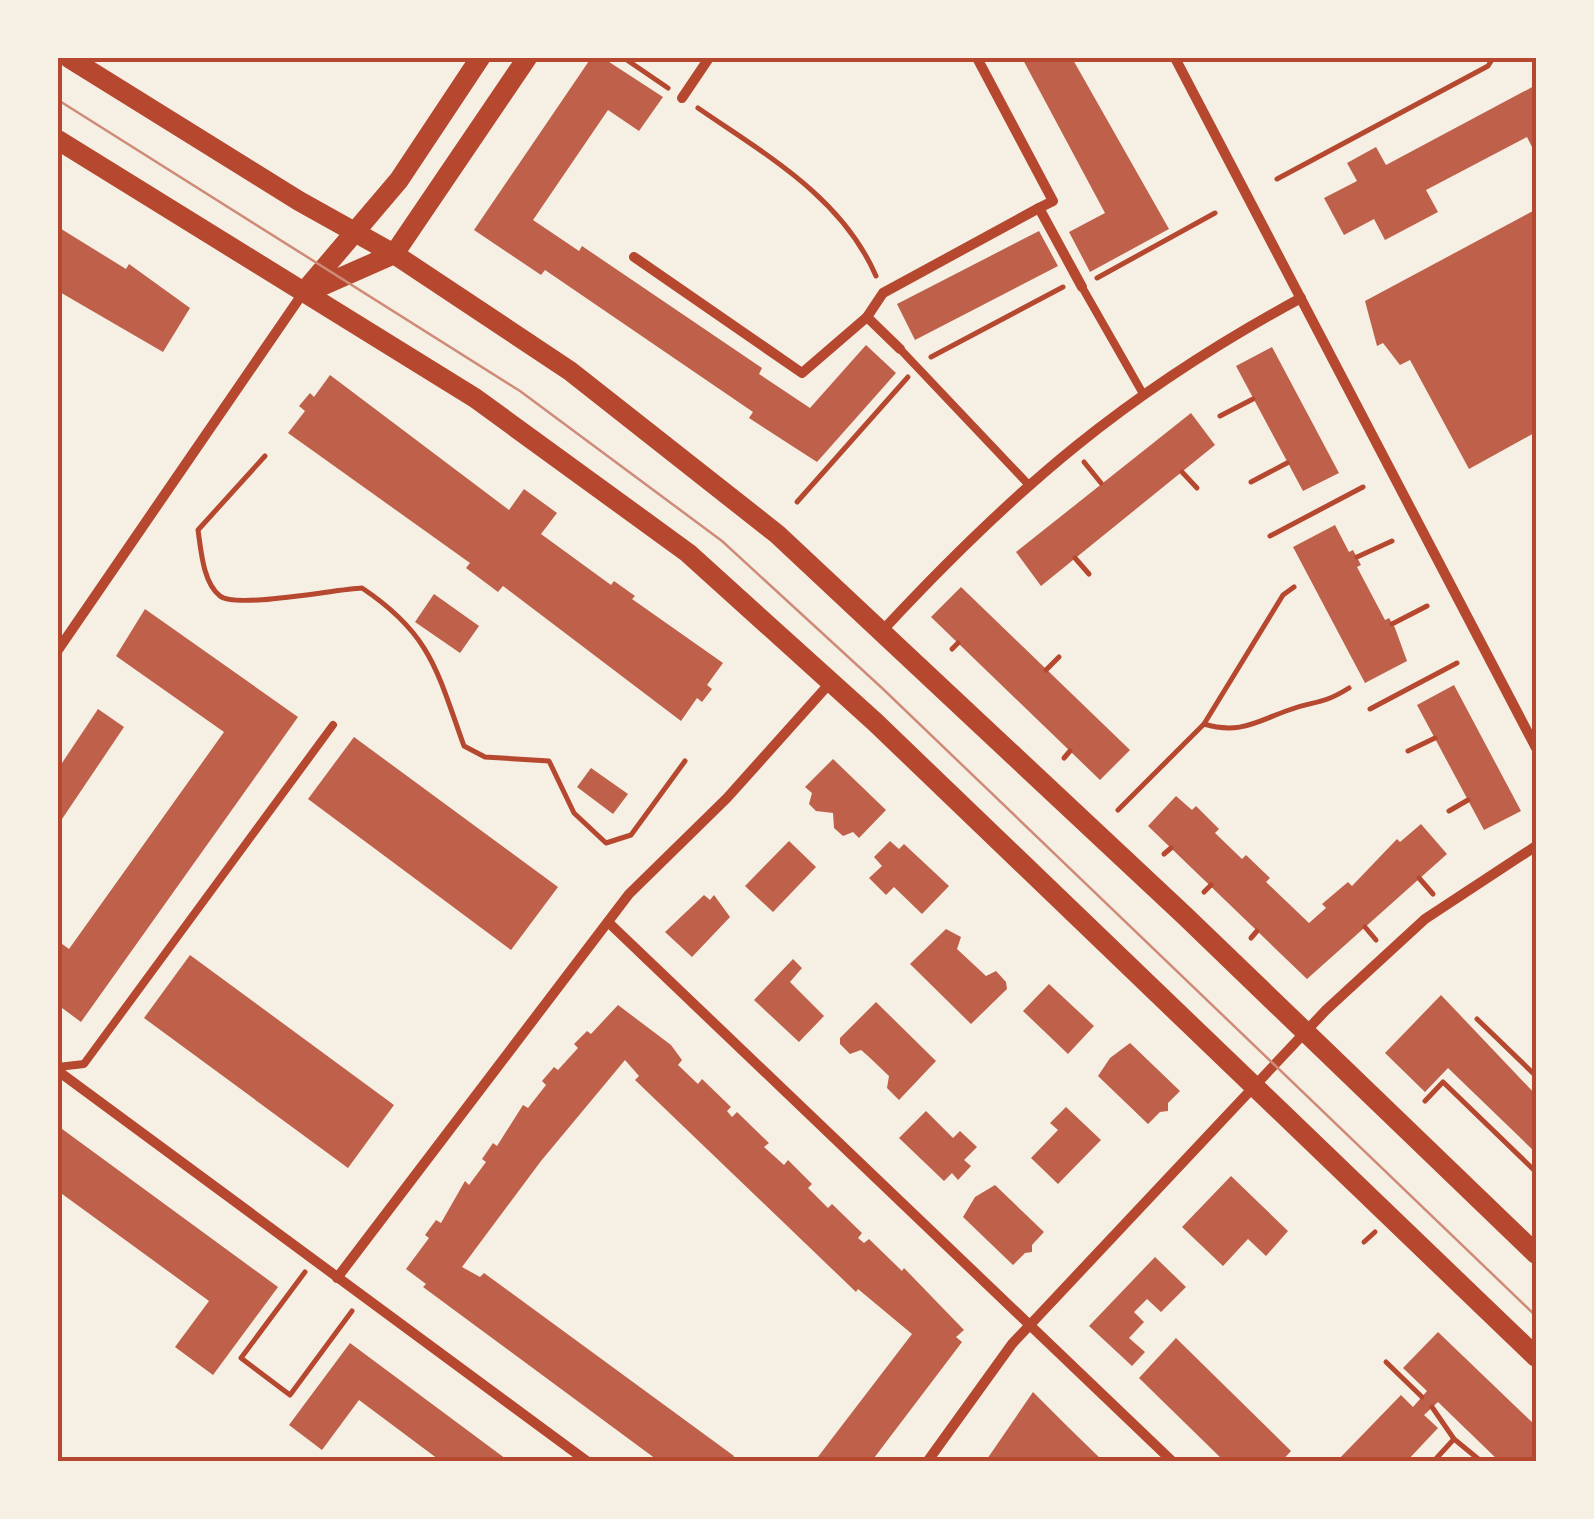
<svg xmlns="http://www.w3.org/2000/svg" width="1594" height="1519" font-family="'Roboto Condensed',sans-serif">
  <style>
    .building { fill: #bf614a }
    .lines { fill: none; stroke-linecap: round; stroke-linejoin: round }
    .path { stroke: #b5482f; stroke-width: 5 }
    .service { stroke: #b5482f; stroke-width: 8 }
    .minor { stroke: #b5482f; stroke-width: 10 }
    .secondary { stroke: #b5482f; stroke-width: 20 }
    .tram { stroke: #cf8b77; stroke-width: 2.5 }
    .neatline { fill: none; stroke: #b5482f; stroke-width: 4 }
  </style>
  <rect width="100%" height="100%" fill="#f6efe4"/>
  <g class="building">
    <polygon points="591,58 603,58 663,97 639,131 608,110 533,220 579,251 582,246 762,368 759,374 810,408 866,345 896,373 817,462 749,418 753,412 545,270 541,275 474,230"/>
    <polygon points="1022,58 1072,58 1169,229 1090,272 1069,232 1105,213"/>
    <polygon points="1536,85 1536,155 1527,137 1426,190 1438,212 1385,240 1374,219 1344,235 1324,198 1357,181 1347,163 1376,147 1386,165"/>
    <polygon points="1533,211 1536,432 1469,469 1410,360 1400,365 1383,343 1377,346 1365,301"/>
    <polygon points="58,227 126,269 129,264 190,308 163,352 58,291"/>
    <polygon points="1039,231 1058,266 915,340 897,304"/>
    <polygon points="1272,347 1339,473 1303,491 1236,366"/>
    <polygon points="330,375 509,510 524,489 557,513 541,534 611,585 614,581 635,596 632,599 723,663 707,685 712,689 702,702 697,698 681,721 503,586 498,592 466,568 470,563 288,433 305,411 299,406 310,393 314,397"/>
    <polygon points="1191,413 1215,445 1041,586 1016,552"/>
    <polygon points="1335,525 1349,552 1353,550 1361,565 1357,567 1385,620 1389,618 1395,628 1407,661 1365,683 1293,547"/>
    <polygon points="961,587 1130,750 1100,780 931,617"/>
    <polygon points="434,594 479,626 460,653 415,622"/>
    <polygon points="145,609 298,717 81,1022 58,1005 58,941 69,949 224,732 116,656"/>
    <polygon points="1454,685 1521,811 1484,830 1417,705"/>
    <polygon points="98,709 124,727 58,825 58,769"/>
    <polygon points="354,737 558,887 511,950 308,799"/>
    <polygon points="833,759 886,810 859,838 853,832 843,836 834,828 833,813 816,811 809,804 812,793 805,787"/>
    <polygon points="591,768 628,794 613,814 577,787"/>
    <polygon points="1176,796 1192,810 1196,806 1219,829 1215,833 1242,859 1246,855 1270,878 1266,882 1309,923 1326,908 1322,904 1348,882 1352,886 1397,839 1400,842 1421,824 1447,854 1307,979 1148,826"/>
    <polygon points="789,841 816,867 773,912 745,886"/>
    <polygon points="890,841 899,849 904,844 949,886 922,914 894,887 886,895 869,878 882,866 874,857"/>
    <polygon points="704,895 710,900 714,895 730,917 692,957 665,932"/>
    <polygon points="946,929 961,937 957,949 986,976 996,971 1006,982 1007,989 971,1024 910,964"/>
    <polygon points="190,955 394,1105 348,1168 144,1018"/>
    <polygon points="793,959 802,968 790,982 824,1016 799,1042 754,1000"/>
    <polygon points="1049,984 1094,1026 1068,1054 1023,1011"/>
    <polygon points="1441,995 1536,1095 1536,1153 1448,1068 1425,1092 1385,1053"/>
    <polygon points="876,1002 936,1061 899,1100 887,1088 889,1076 868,1056 861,1050 850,1054 840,1044 840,1038"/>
    <polygon points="618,1005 671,1045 682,1060 678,1065 698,1084 702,1079 731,1107 727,1111 732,1117 737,1112 769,1143 764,1147 784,1165 788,1160 812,1184 808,1188 828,1208 832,1204 862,1233 858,1238 864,1243 869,1239 902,1271 904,1268 964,1330 956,1337 962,1342 871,1462 814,1462 912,1334 858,1289 856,1292 635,1080 639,1076 625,1060 541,1161 462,1267 480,1277 484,1273 734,1456 731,1462 660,1462 423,1287 426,1284 406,1269 429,1238 425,1235 436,1220 441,1223 465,1181 469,1185 486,1162 482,1159 493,1143 497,1146 523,1105 528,1108 546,1085 542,1081 554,1067 558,1070 578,1048 574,1044 587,1031 591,1034"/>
    <polygon points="1130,1043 1180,1091 1168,1103 1168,1111 1160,1112 1148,1124 1098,1076 1110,1058"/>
    <polygon points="1066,1107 1101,1140 1058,1184 1031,1158 1058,1130 1050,1123"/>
    <polygon points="926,1111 953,1138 960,1131 977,1147 964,1160 971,1166 958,1180 952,1173 944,1181 899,1138"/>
    <polygon points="58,1126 278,1287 213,1375 175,1347 209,1301 58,1191"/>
    <polygon points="1231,1176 1288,1231 1266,1256 1248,1239 1223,1266 1182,1227"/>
    <polygon points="995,1185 1044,1232 1032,1245 1032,1252 1025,1253 1013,1265 963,1217 975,1197"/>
    <polygon points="1155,1257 1186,1287 1161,1312 1147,1299 1134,1312 1144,1322 1129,1338 1145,1352 1132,1366 1089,1326"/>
    <polygon points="1438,1332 1536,1426 1536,1462 1500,1462 1438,1402 1424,1415 1438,1428 1406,1462 1336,1462 1401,1395 1413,1407 1427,1391 1403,1368"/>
    <polygon points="1176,1338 1291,1451 1281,1462 1225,1462 1139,1378"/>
    <polygon points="350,1343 467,1430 510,1462 442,1462 359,1400 322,1450 289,1425"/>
    <polygon points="1033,1392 1067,1426 1104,1462 985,1462"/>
  </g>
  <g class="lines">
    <g class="path">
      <polyline points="624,58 668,88"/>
      <path d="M698,108C766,155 842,197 876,276"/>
      <polyline points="1277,179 1488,66 1493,58"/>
      <polyline points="1097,278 1215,213"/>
      <polyline points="931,357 1063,287"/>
      <polyline points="1220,416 1253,399"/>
      <path d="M265,456L198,530C201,550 203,583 220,596C237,609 336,589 362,588C431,634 437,671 464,746L485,757L549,761L574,813L606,843L631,835L685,761"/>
      <polyline points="1084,462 1101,483"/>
      <polyline points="1182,472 1197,488"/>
      <polyline points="1251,482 1287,463"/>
      <polyline points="797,502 908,377"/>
      <polyline points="1270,536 1363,487"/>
      <polyline points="1357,557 1392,541"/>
      <polyline points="1075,558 1089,574"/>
      <polyline points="1392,624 1427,606"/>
      <polyline points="952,649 958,643"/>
      <polyline points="1046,670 1059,657"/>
      <polyline points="1370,709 1457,663"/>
      <path d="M1204,724C1240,735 1257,721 1289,710C1315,700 1320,706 1349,688"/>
      <polyline points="1408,751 1435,738"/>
      <polyline points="1064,758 1070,751"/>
      <polyline points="1118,810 1204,724 1283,595 1294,587"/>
      <polyline points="1449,811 1468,800"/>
      <polyline points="1164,854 1171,848"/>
      <polyline points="1419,878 1433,894"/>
      <polyline points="1204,892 1211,885"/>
      <polyline points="1365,927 1376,940"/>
      <polyline points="1251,938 1257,931"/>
      <polyline points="1477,1019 1536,1076"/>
      <polyline points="1425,1101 1443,1082 1536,1172"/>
      <polyline points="1364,1242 1375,1232"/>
      <polyline points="305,1272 241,1358 290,1395 352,1311"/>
      <polyline points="1536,1289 1536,1288"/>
      <polyline points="1386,1362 1422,1397"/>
      <polyline points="1432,1407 1454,1439 1482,1462"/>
      <polyline points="1433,1462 1454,1439"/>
    </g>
    <g class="service">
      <polyline points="1082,287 1142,392"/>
      <polyline points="900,349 1027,483"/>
      <polyline points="58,1067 84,1064 333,725"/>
    </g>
    <g class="minor">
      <polyline points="977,58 1053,201 1039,208 1082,287"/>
      <polyline points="1175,58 1536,748"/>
      <polyline points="682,98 709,58"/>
      <polyline points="634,257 802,373 867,317 900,349"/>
      <polyline points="867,317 883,293 1039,208"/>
      <path d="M883,630C1017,486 1127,392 1301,298"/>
      <polyline points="58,650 303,293"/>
      <polyline points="608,922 1173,1462"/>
      <polyline points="58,1071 588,1462"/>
      <polyline points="337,1278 629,894 727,798 830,683"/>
      <polyline points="927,1462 1012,1344 1326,1010 1425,919 1536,846"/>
    </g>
    <g class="secondary">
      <polyline points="69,58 299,201 394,254 570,371 777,534 1184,915 1536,1254"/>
      <polyline points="58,140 475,398 688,553 875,722 1536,1357"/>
      <polyline points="394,254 527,58"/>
      <polyline points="310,291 394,254"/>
      <polyline points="303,293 399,180 480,58"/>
    </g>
    <polyline class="tram" points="58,100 520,391 722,541 882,688 1536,1316"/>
  </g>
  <rect width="1594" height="1519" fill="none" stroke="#f6efe4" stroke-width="120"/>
  <rect x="60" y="60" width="1474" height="1399" class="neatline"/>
</svg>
